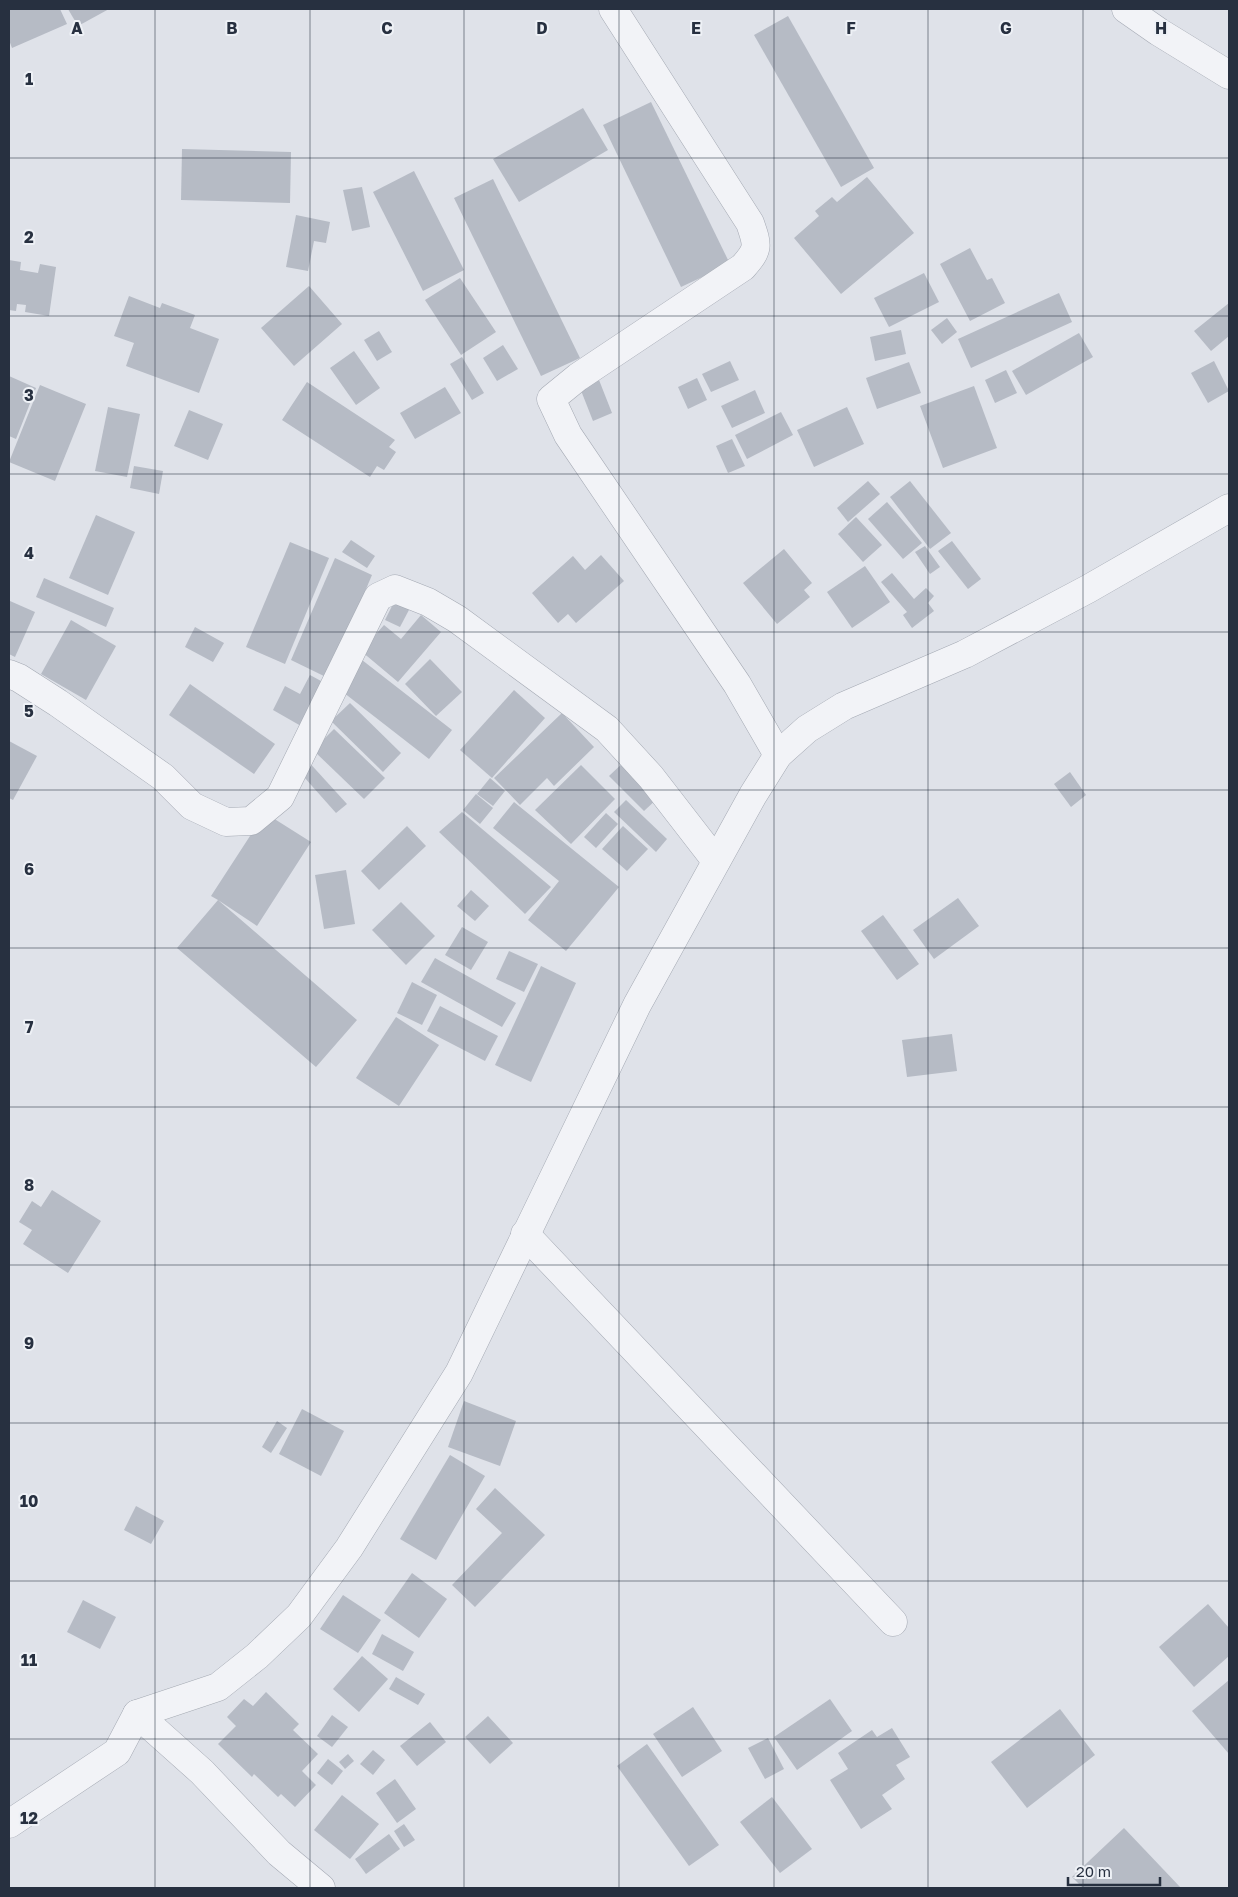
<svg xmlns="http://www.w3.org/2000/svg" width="1238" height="1897" font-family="'Golos Text',sans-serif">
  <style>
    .building { fill: #b6bbc5 }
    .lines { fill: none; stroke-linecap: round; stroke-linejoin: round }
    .minor-casing { stroke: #a4a9b3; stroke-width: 29 }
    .tertiary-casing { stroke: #a4a9b3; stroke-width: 29 }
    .minor { stroke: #f2f3f7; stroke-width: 28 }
    .tertiary { stroke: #f2f3f7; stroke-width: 28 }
    .grid { fill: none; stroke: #273040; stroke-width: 1; stroke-opacity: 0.55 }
    .grid-label { font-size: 16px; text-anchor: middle; font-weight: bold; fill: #273040; stroke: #eef1f6; stroke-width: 4; stroke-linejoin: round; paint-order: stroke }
  </style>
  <rect width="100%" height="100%" fill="#dfe2e9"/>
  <g class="building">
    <polygon points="9,9 60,9 67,24 12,48 9,40"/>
    <polygon points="68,9 109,9 78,26"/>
    <polygon points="788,16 874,168 841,187 754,35"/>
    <polygon points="651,102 730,264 681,287 603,125"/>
    <polygon points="583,108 608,150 519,202 493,159"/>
    <polygon points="182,149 291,152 290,203 181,200"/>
    <polygon points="414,171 464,270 423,291 373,192"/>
    <polygon points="867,177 914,233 841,294 794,238 819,216 815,211 832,197 837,202"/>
    <polygon points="493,179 580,358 541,376 454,198"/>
    <polygon points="362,187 370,227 352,231 343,190"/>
    <polygon points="296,215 330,222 326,243 314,241 308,271 286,267"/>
    <polygon points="970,248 987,280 992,278 1005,303 970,321 940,264"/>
    <polygon points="9,260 21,262 20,270 38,273 40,264 56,267 49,316 25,312 26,305 17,304 16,311 9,310"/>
    <polygon points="924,273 939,302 889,327 874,298"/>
    <polygon points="460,278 496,332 461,355 425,300"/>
    <polygon points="309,286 342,324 294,366 261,328"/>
    <polygon points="1059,293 1072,322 971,368 958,339"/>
    <polygon points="129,296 160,308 162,303 195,315 190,328 219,339 199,393 126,366 134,343 114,336"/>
    <polygon points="1229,303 1229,336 1211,351 1194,331"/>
    <polygon points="947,318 957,332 942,344 931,330"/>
    <polygon points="901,330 906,354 875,361 870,337"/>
    <polygon points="379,331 392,352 377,361 364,340"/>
    <polygon points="1079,333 1093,357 1026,395 1012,371"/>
    <polygon points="503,345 518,369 497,381 483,358"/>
    <polygon points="354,351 380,388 356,405 330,368"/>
    <polygon points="462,357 484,393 472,400 450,364"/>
    <polygon points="730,361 739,380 711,392 702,374"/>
    <polygon points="1214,361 1229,391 1208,403 1191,373"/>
    <polygon points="909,362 921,393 877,409 866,378"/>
    <polygon points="1006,370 1017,393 995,403 985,380"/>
    <polygon points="9,376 36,388 16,439 9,436"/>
    <polygon points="697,378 707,400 688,409 678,387"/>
    <polygon points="599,380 612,413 593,421 580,388"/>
    <polygon points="307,382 395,440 389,447 396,452 384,470 377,466 370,477 282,420"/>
    <polygon points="40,385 86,404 55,481 9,462"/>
    <polygon points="974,386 997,448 943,468 920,406"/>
    <polygon points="445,387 461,413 415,439 400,413"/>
    <polygon points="755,390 765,413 732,428 721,406"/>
    <polygon points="108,407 140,414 127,477 95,471"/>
    <polygon points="847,407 864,444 814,467 797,430"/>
    <polygon points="189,410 223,424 208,460 174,446"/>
    <polygon points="781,412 793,435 747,459 735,435"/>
    <polygon points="732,439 745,466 728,473 716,446"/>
    <polygon points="134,466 163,471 159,494 130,488"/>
    <polygon points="868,481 880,494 848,522 837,508"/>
    <polygon points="910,481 951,533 930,549 890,497"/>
    <polygon points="887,502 922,543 903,559 868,519"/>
    <polygon points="96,515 135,532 108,595 69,578"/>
    <polygon points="856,517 882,545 863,562 838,534"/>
    <polygon points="351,540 375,556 367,568 342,552"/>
    <polygon points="952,541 981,579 968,589 938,551"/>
    <polygon points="290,542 329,558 285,664 246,647"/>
    <polygon points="925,546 940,567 930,574 915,552"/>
    <polygon points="784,549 812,583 804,590 810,597 777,624 743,583"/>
    <polygon points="601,555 624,581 576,623 568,614 558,623 532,593 573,556 585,570"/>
    <polygon points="335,558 372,575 328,678 291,660"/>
    <polygon points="865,566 890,602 852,628 827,592"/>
    <polygon points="892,573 914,599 926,588 934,596 928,603 934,611 912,628 903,615 907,612 881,582"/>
    <polygon points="44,578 114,608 106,627 36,597"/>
    <polygon points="395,600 410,608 400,627 385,620"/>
    <polygon points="10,601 35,612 15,657 9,654 9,605"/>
    <polygon points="421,615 441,632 398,682 361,651 384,625 401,639"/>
    <polygon points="71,620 116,646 86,700 41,674"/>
    <polygon points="195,627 224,643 213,662 185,647"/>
    <polygon points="430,659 462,692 436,716 405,684"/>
    <polygon points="362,660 452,730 429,759 339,689"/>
    <polygon points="310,675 332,687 308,730 273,710 285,686 300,694"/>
    <polygon points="190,684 275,744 254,774 169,715"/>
    <polygon points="514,690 545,718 492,778 460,750"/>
    <polygon points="350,703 401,753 383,772 331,721"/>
    <polygon points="562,713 594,747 554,786 547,778 520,805 494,778"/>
    <polygon points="334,729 385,778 364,799 313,750"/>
    <polygon points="9,741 37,756 13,800 9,798"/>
    <polygon points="306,759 347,804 336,813 296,768"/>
    <polygon points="625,761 659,797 644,811 609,776"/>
    <polygon points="581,765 615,799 571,844 535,810"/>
    <polygon points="1070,772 1086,795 1071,807 1054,784"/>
    <polygon points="490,778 505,791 493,806 477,794"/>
    <polygon points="476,794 493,808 480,824 463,810"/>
    <polygon points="626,800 667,839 656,852 614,812"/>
    <polygon points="514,802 619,887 566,951 528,920 559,881 493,828"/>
    <polygon points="462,812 551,887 525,914 439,832"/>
    <polygon points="265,813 311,842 257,926 218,900 357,1020 316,1067 177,948 218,900 211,896"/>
    <polygon points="606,813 618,824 596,848 584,837"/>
    <polygon points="407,826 426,846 379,890 361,871"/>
    <polygon points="623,826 648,849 627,871 602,849"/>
    <polygon points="346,870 355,924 324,929 315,875"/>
    <polygon points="471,890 489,906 475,921 457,906"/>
    <polygon points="958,898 979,926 934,959 913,930"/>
    <polygon points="401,902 435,936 406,965 372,930"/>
    <polygon points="883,915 919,964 897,980 861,931"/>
    <polygon points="462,927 488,942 471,970 445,955"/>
    <polygon points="509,951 538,964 524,992 496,979"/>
    <polygon points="435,958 516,1003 502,1027 421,982"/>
    <polygon points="541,966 576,983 531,1082 495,1065"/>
    <polygon points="412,982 437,995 422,1025 397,1013"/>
    <polygon points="440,1006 498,1036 485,1061 427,1031"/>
    <polygon points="396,1017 439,1045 399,1106 356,1078"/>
    <polygon points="952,1034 957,1071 907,1077 902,1040"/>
    <polygon points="52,1190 101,1221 68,1273 23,1244 32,1230 19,1222 32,1201 41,1207"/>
    <polygon points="464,1401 516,1421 500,1466 448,1447"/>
    <polygon points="302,1409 344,1431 321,1476 279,1454"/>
    <polygon points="277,1421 287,1428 271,1453 262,1447"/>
    <polygon points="450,1455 485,1476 436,1560 400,1539"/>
    <polygon points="495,1488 545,1535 475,1607 452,1585 502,1533 476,1509"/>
    <polygon points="136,1506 164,1521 151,1544 124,1530"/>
    <polygon points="412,1573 447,1599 419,1638 384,1613"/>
    <polygon points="343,1595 381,1620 358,1653 320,1629"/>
    <polygon points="83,1600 116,1617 100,1649 67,1632"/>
    <polygon points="1208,1604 1229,1628 1229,1656 1194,1687 1159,1647"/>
    <polygon points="382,1634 414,1652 403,1671 372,1654"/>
    <polygon points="362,1656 388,1679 359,1712 333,1689"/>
    <polygon points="396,1677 425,1694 418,1705 389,1689"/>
    <polygon points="1229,1680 1229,1754 1192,1711"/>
    <polygon points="266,1692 299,1724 293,1730 318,1754 302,1771 316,1785 295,1807 281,1794 278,1797 254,1774 252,1777 218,1744 236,1726 227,1717 244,1699 253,1706"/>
    <polygon points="830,1699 852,1731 797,1770 774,1737"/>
    <polygon points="693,1707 722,1751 682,1777 653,1734"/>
    <polygon points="1060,1709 1095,1755 1027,1808 991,1762"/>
    <polygon points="332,1715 348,1727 332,1747 317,1736"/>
    <polygon points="488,1716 513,1743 490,1764 465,1737"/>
    <polygon points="430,1722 446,1742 417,1766 400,1746"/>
    <polygon points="892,1728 910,1757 896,1765 905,1779 882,1795 892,1809 861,1829 830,1780 848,1769 838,1753 872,1730 877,1737"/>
    <polygon points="768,1738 784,1769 765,1779 748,1748"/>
    <polygon points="647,1744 719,1845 689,1866 617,1766"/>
    <polygon points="373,1750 385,1760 373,1775 360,1764"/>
    <polygon points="348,1754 354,1761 345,1769 339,1762"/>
    <polygon points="328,1759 343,1771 332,1785 317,1773"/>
    <polygon points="395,1779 416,1809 397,1823 376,1793"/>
    <polygon points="342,1795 379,1824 350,1859 314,1830"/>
    <polygon points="772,1797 812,1849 780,1873 740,1822"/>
    <polygon points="404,1824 415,1840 404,1847 394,1831"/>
    <polygon points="1124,1828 1181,1888 1083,1888 1072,1877"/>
    <polygon points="389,1834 400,1849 366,1874 355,1859"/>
  </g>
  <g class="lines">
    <g class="minor-casing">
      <g id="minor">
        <path d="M613,9L750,223C758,246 759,249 743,267L578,377L551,399L568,435L737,684L778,755"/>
        <polyline points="1126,9 1159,32 1229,75"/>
        <polyline points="9,674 19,678 58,703 163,777 192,806 226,822 251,821 280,797 378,597 395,589 428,602 457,619 607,729 651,777 716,861"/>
        <polyline points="525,1234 893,1622"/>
        <polyline points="137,1714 202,1772 279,1853 321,1888"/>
      </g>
    </g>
    <g class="tertiary-casing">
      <polyline id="tertiary" points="9,1824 117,1752 137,1714 218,1687 257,1656 299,1616 349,1548 459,1373 637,1005 753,795 778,755 807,729 844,706 965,654 1088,589 1229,508"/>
    </g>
    <use href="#minor" class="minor"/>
    <use href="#tertiary" class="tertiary"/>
  </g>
  <path class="grid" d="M155,9V1888M310,9V1888M464,9V1888M619,9V1888M774,9V1888M928,9V1888M1083,9V1888M9,158H1229M9,316H1229M9,474H1229M9,632H1229M9,790H1229M9,948H1229M9,1107H1229M9,1265H1229M9,1423H1229M9,1581H1229M9,1739H1229"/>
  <g class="grid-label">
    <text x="77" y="34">A</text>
    <text x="232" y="34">B</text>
    <text x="387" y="34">C</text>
    <text x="542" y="34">D</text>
    <text x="696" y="34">E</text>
    <text x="851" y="34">F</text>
    <text x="1006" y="34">G</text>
    <text x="1161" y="34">H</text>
    <text x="29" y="85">1</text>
    <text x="29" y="243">2</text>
    <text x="29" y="401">3</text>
    <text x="29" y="559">4</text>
    <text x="29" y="717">5</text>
    <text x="29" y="875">6</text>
    <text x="29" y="1033">7</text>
    <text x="29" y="1191">8</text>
    <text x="29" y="1349">9</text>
    <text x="29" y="1507">10</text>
    <text x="29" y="1666">11</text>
    <text x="29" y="1824">12</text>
  </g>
  <rect width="1238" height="1897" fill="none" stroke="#273040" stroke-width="20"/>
  <path d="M1068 1877v8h92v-8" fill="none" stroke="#273040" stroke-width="2.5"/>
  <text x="1076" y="1877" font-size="15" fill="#273040" stroke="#eef1f6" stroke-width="4" paint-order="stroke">20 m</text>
</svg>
